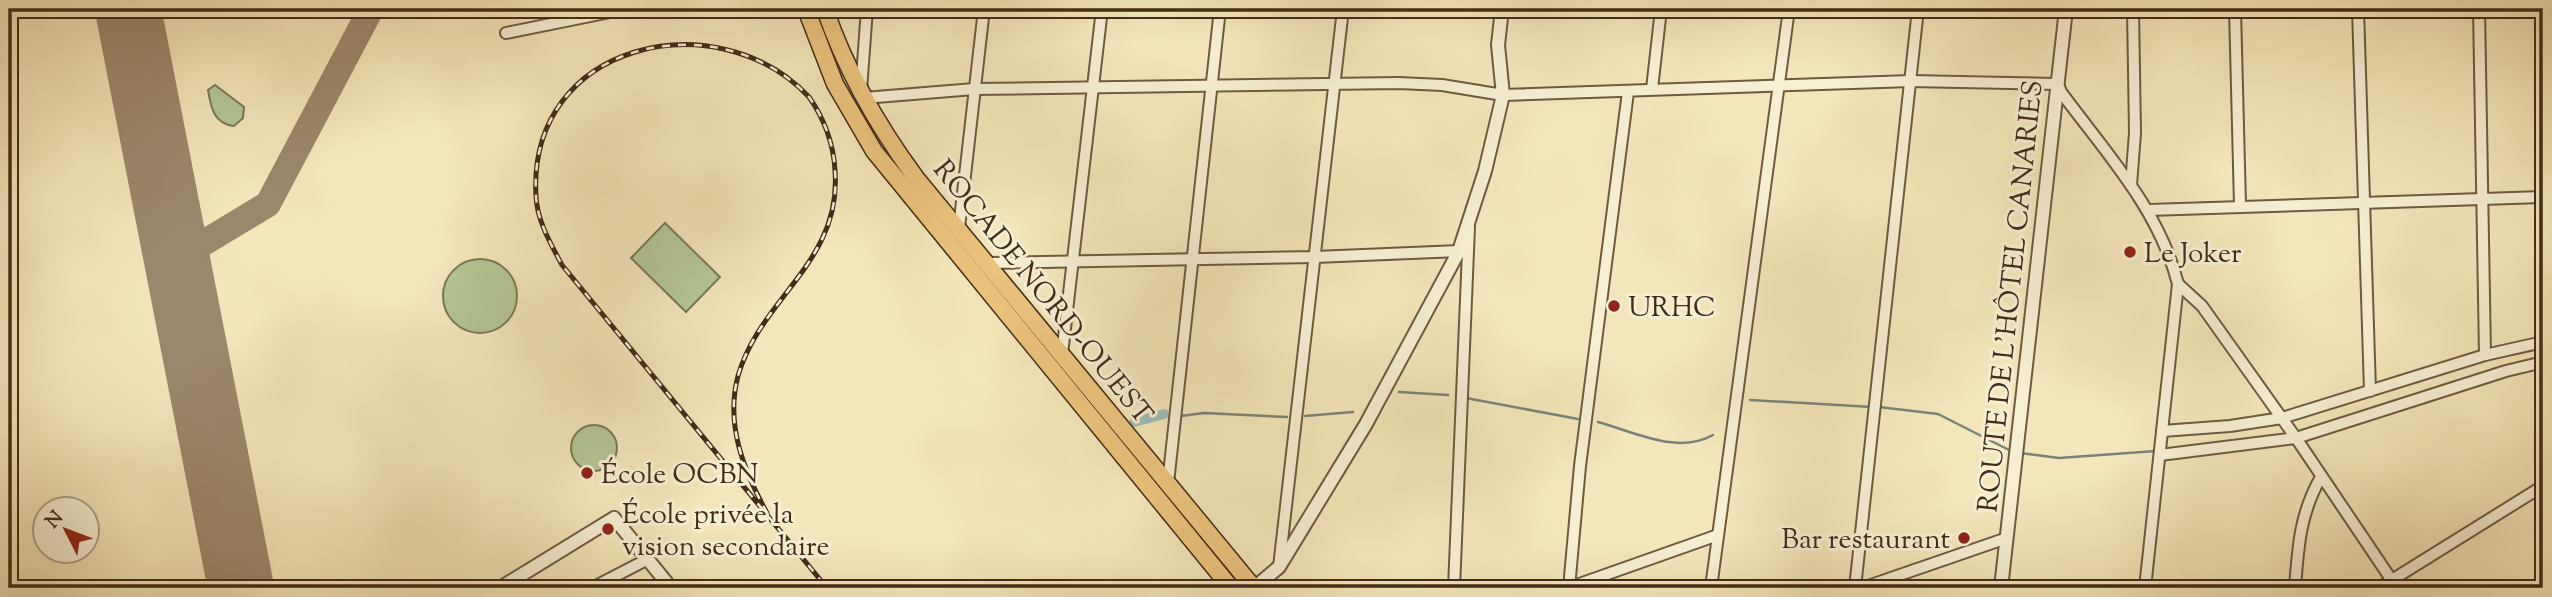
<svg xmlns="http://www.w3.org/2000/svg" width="2552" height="597" font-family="'Sorts Mill Goudy',serif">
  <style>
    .green { fill: #b4c695; stroke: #7c7857; stroke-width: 2 }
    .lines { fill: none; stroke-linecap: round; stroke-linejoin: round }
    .stream { stroke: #7a8379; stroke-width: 2.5 }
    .canal { stroke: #9fbdb9; stroke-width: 10 }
    .taxiway { stroke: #9b886a; stroke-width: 26 }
    .runway { stroke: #9b886a; stroke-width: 66 }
    .minor-casing { stroke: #6f5a41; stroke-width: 14 }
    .tertiary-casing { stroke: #6f5a41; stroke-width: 16 }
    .primary-casing { stroke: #432b19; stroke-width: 19 }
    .minor { stroke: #f7efd2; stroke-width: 10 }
    .tertiary { stroke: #f7efd2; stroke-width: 12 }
    .primary { stroke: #eac37d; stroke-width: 16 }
    .rail-casing { stroke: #432b19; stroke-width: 5 }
    .rail { stroke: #f7efd2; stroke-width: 2.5; stroke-dasharray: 8; stroke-linecap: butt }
    .poi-dot { fill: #8f2418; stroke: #f7efd2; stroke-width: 2.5 }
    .labels { text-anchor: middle; stroke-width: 6; stroke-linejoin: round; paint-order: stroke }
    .poi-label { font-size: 28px; fill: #432b19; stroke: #f7efd2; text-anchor: start }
    .street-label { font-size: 28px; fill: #432b19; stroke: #f7efd2 }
  </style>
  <rect width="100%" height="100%" fill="#f3e6ba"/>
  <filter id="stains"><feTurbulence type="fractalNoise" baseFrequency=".00286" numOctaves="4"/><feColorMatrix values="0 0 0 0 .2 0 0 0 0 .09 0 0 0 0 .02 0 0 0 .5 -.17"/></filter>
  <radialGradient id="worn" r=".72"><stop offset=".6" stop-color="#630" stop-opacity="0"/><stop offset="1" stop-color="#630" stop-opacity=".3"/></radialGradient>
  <g class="green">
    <path d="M215,85L244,107L243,118L234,126C214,124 211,108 208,90Z"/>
    <polygon points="665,223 720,277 686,312 631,258"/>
    <circle cx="480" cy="296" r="37"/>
    <circle cx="594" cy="448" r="23"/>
  </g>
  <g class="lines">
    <g class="stream">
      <polyline points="2474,376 2508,365"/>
      <polyline points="1399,392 1448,395"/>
      <polyline points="1466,398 1578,419"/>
      <polyline points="1750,400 1872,407"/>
      <polyline points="1879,407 1938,414 2013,452"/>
      <polyline points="1181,416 1204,413 1287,417"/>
      <polyline points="1305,416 1353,412"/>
      <path d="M1598,422C1635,432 1677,455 1713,435"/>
      <polyline points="2020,453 2059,458 2156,451"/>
    </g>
    <polyline class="canal" points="1134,422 1164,414"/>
    <polyline class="taxiway" points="177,259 268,204 371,9"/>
    <polyline class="runway" points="128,9 241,588"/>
    <g class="minor-casing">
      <g id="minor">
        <polyline points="2235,9 2240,205"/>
        <polyline points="2358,9 2370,391"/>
        <polyline points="2479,9 2485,355"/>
        <polyline points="506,33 625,9"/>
        <polyline points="1652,89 1661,9"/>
        <polyline points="861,90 867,9"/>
        <path d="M864,98L974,89L1399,83L1442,85L1503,95L1911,81L2058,84L2061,92C2106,153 2159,209 2178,284L2145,588"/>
        <polyline points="2131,185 2135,133 2133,9"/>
        <polyline points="2149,210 2543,197"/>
        <polyline points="959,228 984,9"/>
        <polyline points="988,263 1315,257 1459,251"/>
        <polyline points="2178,284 2202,306 2296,438 2397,588"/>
        <polyline points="1062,354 1102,9"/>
        <polyline points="2162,431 2230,426 2282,418 2485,355 2543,342"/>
        <polyline points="2160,455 2296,438 2506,371 2543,362"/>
        <polyline points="1168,483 1220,9"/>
        <polyline points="1279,567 1343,9"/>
        <polyline points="592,588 648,559"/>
        <polyline points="1454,588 1469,227"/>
        <polyline points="1568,588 1718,535"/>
        <polyline points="1569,588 1580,466 1628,92"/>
        <polyline points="1711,588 1789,9"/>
        <polyline points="1855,588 1918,9"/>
        <polyline points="1862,588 2007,538"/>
        <path d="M2295,588C2298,547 2300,513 2321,477"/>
        <polyline points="2379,588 2543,486"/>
      </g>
    </g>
    <g class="tertiary-casing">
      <g id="tertiary">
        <polyline points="500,588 614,518 671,588"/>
        <polyline points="1254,588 1279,567 1366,424 1459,251 1485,171 1503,95 1498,45 1502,9"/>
        <polyline points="2001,588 2066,9"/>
      </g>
    </g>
    <g class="primary-casing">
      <g id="primary">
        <polyline points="806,9 835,84 874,151 1231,588"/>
        <path d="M825,9C846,71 877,125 916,178L1254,588"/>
      </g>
    </g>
    <use href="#minor" class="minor"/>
    <use href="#tertiary" class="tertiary"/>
    <use href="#primary" class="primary"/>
    <g class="rail-casing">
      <path id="rail" d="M767,513C744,471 725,425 738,376C760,298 842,262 835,171C834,145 824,118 809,97C718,0 527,41 536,196C537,221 551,244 562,265L827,588"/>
    </g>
    <use href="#rail" class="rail"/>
  </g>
  <g class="poi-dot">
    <circle cx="2130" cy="252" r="7"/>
    <circle cx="1614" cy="306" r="7"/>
    <circle cx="587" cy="473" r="7"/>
    <circle cx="608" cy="529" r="7"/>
    <circle cx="1964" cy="538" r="7"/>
  </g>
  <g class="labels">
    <g class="poi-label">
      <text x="2144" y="262">Le Joker</text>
      <text x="1628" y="316">URHC</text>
      <text x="601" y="483">École OCBN</text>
      <text x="622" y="523">École privée la<tspan x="622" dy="32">vision secondaire</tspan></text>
      <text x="1950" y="548" text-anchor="end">Bar restaurant</text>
    </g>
    <g class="street-label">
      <text transform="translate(1044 291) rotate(51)" y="10">ROCADE NORD-OUEST</text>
      <text transform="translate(2009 296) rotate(-84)" y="10">ROUTE DE L'HÔTEL CANARIES</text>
    </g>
  </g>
  <rect width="2552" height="597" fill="none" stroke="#f3e6ba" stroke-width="35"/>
  <rect x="10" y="10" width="2531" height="576" fill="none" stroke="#432b19" stroke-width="3.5"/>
  <rect x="18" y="18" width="2517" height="562" fill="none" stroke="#432b19" stroke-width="2"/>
  <g transform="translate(66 530) rotate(312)"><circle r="33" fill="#f7efd2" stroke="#afa188" stroke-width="2"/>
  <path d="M0-5L12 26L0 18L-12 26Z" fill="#8f2418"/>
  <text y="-10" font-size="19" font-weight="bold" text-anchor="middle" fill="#432b19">N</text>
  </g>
  <rect width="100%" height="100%" filter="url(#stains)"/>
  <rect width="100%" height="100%" fill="url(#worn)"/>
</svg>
